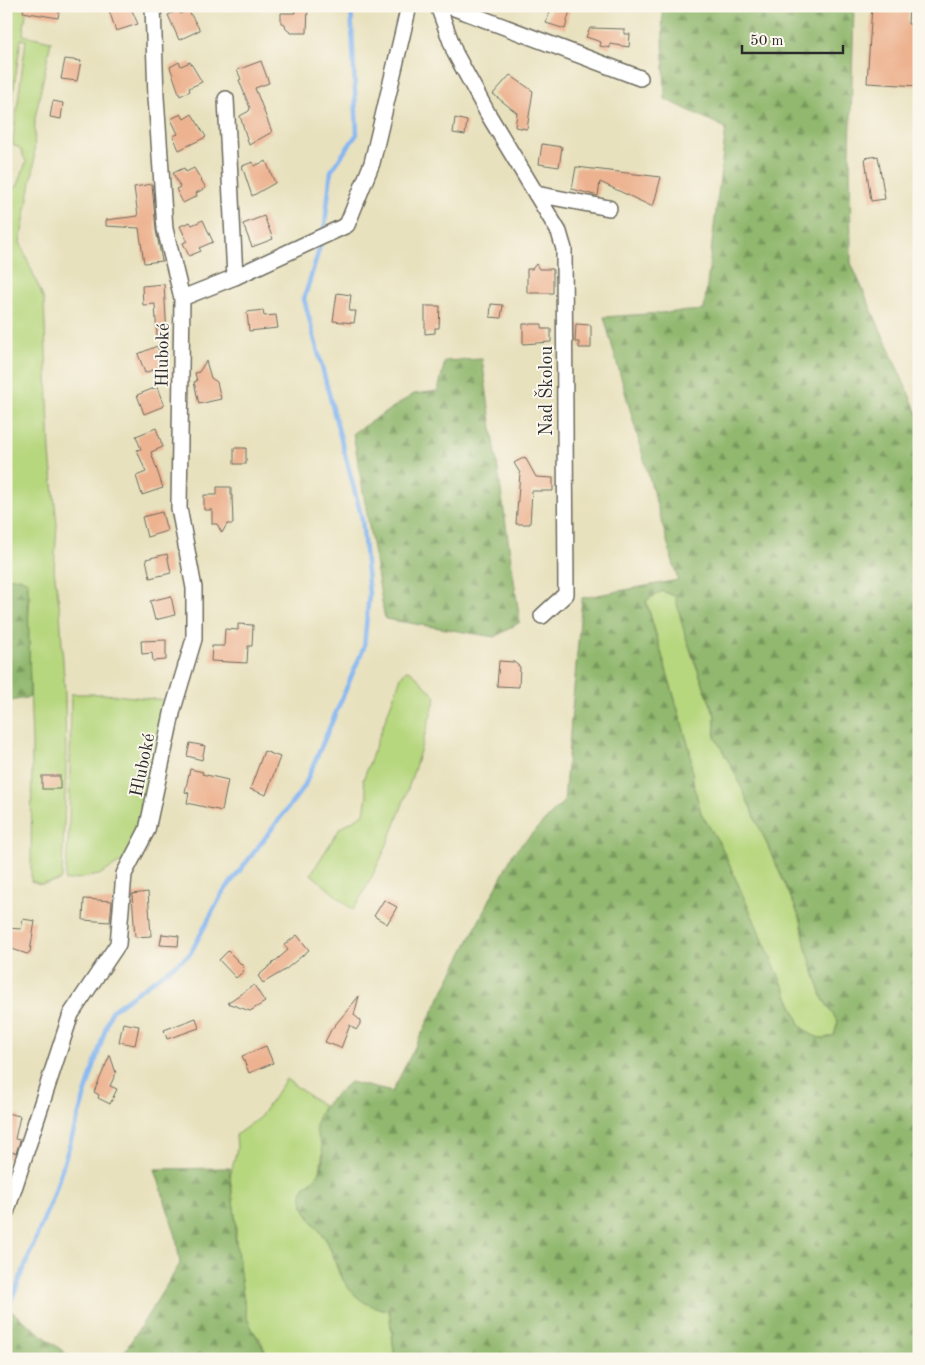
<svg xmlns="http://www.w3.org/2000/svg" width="925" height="1365" font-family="'Old Standard TT',serif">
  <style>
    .green { fill: #b7d77f; stroke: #718155 }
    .forest { fill: url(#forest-firs); stroke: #5e724c; fill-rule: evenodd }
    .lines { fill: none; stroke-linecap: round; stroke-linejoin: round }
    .stream { stroke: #83b6f1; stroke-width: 4.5 }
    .building { fill: #edb391 }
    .minor-casing { stroke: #6d6b5e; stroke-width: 18 }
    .minor { stroke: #fff; stroke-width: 15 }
    .labels { text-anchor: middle; stroke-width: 4; stroke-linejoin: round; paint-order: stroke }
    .street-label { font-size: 18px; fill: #2b2b2b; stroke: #fbf7ec }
  </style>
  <defs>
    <pattern id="forest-firs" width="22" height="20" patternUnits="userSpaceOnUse" patternTransform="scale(1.25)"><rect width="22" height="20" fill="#91b86e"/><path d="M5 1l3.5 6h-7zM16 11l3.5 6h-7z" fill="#77965b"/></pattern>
  </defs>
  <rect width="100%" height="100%" fill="#fbf7ec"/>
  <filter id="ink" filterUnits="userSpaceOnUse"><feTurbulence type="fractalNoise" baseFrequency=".02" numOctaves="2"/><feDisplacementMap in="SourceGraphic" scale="10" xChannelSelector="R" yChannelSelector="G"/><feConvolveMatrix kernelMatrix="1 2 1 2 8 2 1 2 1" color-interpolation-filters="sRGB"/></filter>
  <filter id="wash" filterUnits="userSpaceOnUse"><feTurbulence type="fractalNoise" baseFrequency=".0096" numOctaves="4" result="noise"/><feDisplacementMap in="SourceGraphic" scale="20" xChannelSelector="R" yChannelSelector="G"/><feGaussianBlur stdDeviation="1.12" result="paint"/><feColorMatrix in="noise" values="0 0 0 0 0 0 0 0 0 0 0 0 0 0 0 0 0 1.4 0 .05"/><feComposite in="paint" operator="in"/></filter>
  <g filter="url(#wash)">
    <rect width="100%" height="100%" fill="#e8e1be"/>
    <g class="green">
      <polygon points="6,6 27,6 23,35 51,41 35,118 34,166 20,242 44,300 50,453 57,525 54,570 60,610 65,696 66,771 62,877 59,881 41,884 31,881 32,745 28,623 30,597 20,577 11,578 6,576 6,188 11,190 18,185 26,162 20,148 13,145 13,140 26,40 21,39 6,142"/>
      <path d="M662,591L675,596L692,655L715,716V737L735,773L801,920L806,948L823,999L838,1022L834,1035C818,1042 813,1036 801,1026L721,846L701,813L693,782L690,751L646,600Z"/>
      <path d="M406,670L411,671L436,697C414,771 395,843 353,910L311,874L340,828L364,814L367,795L363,780L401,677Z"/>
      <polygon points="71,694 104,694 173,701 128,858 99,875 65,881 69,828"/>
      <polygon points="286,1079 323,1106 316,1126 323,1150 320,1171 317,1177 304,1187 303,1205 328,1243 340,1276 382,1309 389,1310 395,1359 268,1359 261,1341 250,1327 246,1316 236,1247 236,1224 230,1177 237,1148 236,1135 260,1117"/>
    </g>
    <g class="forest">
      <path d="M662,6H854L850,153L851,263L919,417V1359H395L389,1310C376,1308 365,1305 355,1295C338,1280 337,1260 327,1241C319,1229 300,1210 302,1195C303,1183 316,1181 320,1171C326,1155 322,1148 317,1134C310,1114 337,1094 350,1082L392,1092L514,852L564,801L582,598L678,580L604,317L704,310L726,128L665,99ZM662,591L675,596L685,635L715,716V737L735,773L801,920L806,948L823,999L838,1022L834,1035C819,1042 813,1036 801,1026L721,846L701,813L693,782L690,751L646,601Z"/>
      <polygon points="482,359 520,622 495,637 385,619 353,433 414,394 438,391 445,361"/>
      <path d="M6,576C14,580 20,577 28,582L30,697L6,702Z"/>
      <path d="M230,1168C229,1191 238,1213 235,1235L246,1316C252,1331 262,1343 268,1359H120L180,1264L176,1236L155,1169Z"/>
      <polygon points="6,1307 73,1359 6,1359"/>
    </g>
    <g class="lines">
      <g class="stream">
        <polyline points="324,233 331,171 357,134 351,6"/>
        <polyline points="6,1314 56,1188 111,1011 190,954 222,894 304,787 364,647 369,594 362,519 304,299 322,240"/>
      </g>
    </g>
    <g id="blocks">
      <g class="building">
        <polygon points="24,6 60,6 58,18 23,12"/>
        <polygon points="120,6 130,6 138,24 116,31 109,10"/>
        <polygon points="294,6 308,6 307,33 291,33 286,29 285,24 281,23 281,13 295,13"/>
        <polygon points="552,6 571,6 565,29 546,23"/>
        <polygon points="872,6 909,6 908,24 919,24 919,86 867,83"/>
        <polygon points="178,10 180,14 188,10 200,30 179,40 168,15"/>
        <polygon points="590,28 624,29 624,34 630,34 629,47 610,44 610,48 600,46 601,42 586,37"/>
        <polygon points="65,59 81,61 77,81 61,79"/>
        <polygon points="261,61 269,83 255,88 272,132 249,145 240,116 249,111 250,108 239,80 241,79 237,70"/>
        <polygon points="179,62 181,66 190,62 202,82 189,88 190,91 180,96 170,67"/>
        <polygon points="510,75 533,91 527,129 515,127 517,113 493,94"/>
        <polygon points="53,101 63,103 61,119 50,117"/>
        <polygon points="181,114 184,119 192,114 206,137 179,150 173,136 178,134 171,119"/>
        <polygon points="455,118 467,121 465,135 453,133"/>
        <polygon points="542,144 562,147 559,167 539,164"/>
        <polygon points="878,156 885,199 871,201 865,158"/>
        <polygon points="266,161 275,183 252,196 242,166 253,162 254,166"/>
        <polygon points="576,167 661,177 653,207 600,182 598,196 572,189"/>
        <polygon points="184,168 186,172 194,168 206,188 196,193 197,196 183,203 176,189 180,187 173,173"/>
        <polygon points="152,184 156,230 162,261 144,263 139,228 106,226 106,220 138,216 134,187"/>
        <polygon points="264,216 273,239 252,247 243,224"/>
        <polygon points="203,220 213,242 199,248 201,251 189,256 183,243 187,241 180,226 190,222 192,225"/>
        <polygon points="536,264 539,269 553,269 553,293 527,293 527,269 532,269"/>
        <polygon points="164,284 167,335 157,336 155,304 143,305 142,286"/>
        <polygon points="337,293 351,295 349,311 356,311 354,323 333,321"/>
        <polygon points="491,304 503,305 501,318 490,317"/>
        <polygon points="425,306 440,306 439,328 435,328 435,333 425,334"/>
        <polygon points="263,310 264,316 276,315 278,328 249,331 247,312"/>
        <polygon points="523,324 542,324 542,329 551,329 551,342 523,344"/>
        <polygon points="576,324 591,325 591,348 579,348 579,342 575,342"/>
        <polygon points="157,346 165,365 145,373 138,354"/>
        <polygon points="206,361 211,378 217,382 221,399 199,404 194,382 197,381 195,373 199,372"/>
        <polygon points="157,387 164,406 144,414 137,395"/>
        <polygon points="156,428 163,447 151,452 163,488 142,495 136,476 146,472 137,450 141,449 136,436"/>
        <rect x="234" y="448" width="12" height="16"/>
        <polygon points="525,457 536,477 553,478 553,491 532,491 530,524 516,524 520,473 514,463"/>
        <polygon points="217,487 231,487 231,495 232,495 233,524 227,524 222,533 217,524 212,524 212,510 204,510 204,495 217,495"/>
        <polygon points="162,512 167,531 147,537 142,517"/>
        <polygon points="167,554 171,573 150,578 146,559"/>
        <polygon points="171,596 175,615 155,620 150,601"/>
        <polygon points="238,624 253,625 252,646 248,646 247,663 211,661 212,646 224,646 225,629 238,630"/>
        <polygon points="166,640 166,660 153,661 152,653 142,654 141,641"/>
        <polygon points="499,661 514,662 520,667 519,687 497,686"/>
        <polygon points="190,743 205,746 202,760 187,756"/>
        <polygon points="264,751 280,757 266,795 250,789"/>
        <polygon points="190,769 203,772 202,774 228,780 222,811 187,803 189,793 185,792"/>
        <rect x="42" y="776" width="18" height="13"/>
        <polygon points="148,892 151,936 135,937 132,894"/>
        <polygon points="84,899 112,901 110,922 83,920"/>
        <polygon points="384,900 397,907 387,924 374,916"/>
        <polygon points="23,919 35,921 30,952 27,954 6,947 6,928 21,929"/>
        <polygon points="162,934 179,936 178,946 160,945"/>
        <polygon points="297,935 309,950 285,970 263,983 258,976 288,950 284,945"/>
        <polygon points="228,951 244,967 242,969 244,971 236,978 219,960"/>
        <polygon points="254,985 265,1002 250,1011 227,1003"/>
        <polygon points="359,996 354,1015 360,1020 360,1024 356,1030 350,1025 341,1048 325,1042 331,1030"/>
        <polygon points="196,1018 199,1028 167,1039 164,1030"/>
        <polygon points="123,1023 139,1026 135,1045 119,1042"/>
        <polygon points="266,1046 273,1063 249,1073 242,1056"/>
        <polygon points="110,1055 116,1073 110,1086 117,1089 110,1104 98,1098 99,1095 94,1092"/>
        <polygon points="6,1113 20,1116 15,1139 20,1140 19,1144 16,1153 12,1152 11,1159 6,1158"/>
      </g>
    </g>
  </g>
  <g filter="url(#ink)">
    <use href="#blocks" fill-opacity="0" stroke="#6d6b5e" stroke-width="1"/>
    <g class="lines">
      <g class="minor-casing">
        <g id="minor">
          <polyline points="438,6 455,53 488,114 559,232 564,249 566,594 542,616"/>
          <polyline points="449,6 640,78"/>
          <polyline points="226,99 235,277"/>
          <polyline points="536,194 609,208"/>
          <polyline points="182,298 235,277 347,225 372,163 409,6"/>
          <polyline points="6,1213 71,1014 118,944 124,874 147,830 173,709 194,639 194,588 179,508 182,298 165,229 156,97 153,6"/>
        </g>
      </g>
      <use href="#minor" class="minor"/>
    </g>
  </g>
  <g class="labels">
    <g class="street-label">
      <text transform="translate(162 355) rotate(-89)" y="6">Hluboké</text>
      <text transform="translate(546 391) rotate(-90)" y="6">Nad Školou</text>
      <text transform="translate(142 765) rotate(-78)" y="6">Hluboké</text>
    </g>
  </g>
  <rect width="925" height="1365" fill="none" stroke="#fbf7ec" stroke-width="25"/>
  <path d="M742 45v8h101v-8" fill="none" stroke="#2b2b2b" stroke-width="2.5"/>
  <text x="750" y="45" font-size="15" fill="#2b2b2b" stroke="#fbf7ec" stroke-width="4" paint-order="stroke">50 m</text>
</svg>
